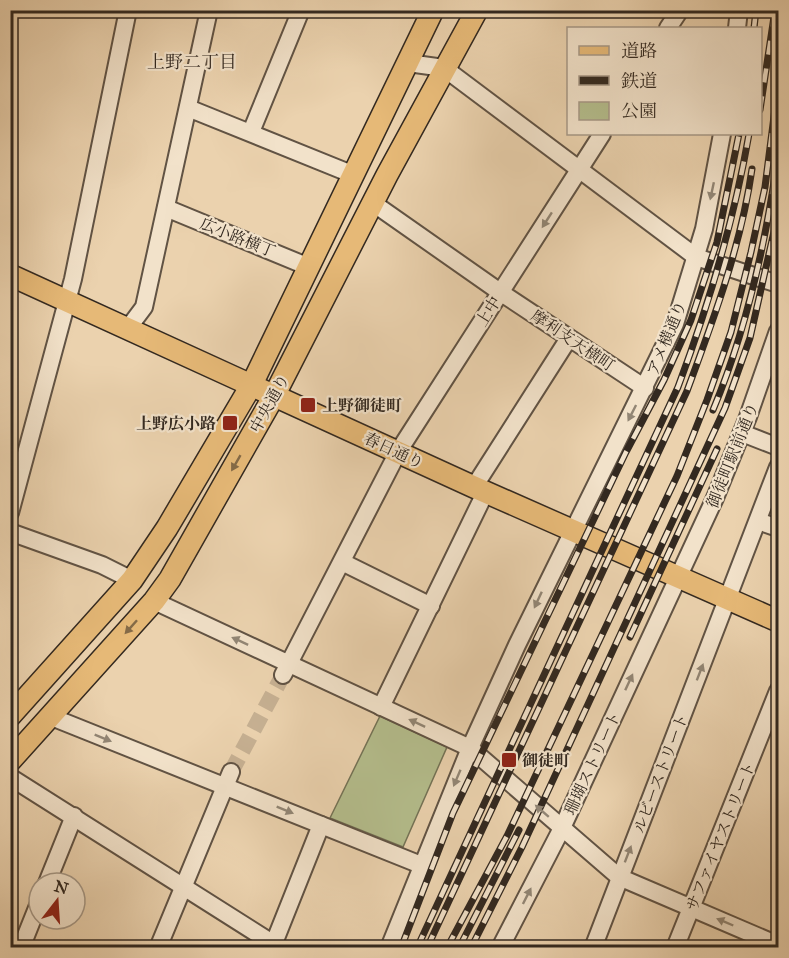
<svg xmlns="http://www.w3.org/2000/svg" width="789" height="958" font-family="'IM FELL Great Primer','Noto Serif JP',serif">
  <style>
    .green { fill: #b4bd8c; stroke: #747356; stroke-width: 1.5 }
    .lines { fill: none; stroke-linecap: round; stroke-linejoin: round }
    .minor-tunnel { stroke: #c6b092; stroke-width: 16; stroke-dasharray: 16 8; stroke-linecap: butt }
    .minor-casing { stroke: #615344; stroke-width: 20 }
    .major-casing { stroke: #332920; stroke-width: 24 }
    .minor { stroke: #f2e2ca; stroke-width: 16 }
    .major { stroke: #e6b977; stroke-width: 21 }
    .rail-casing { stroke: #332920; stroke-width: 7 }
    .rail { stroke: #f2e2ca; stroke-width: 4.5; stroke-dasharray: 14; stroke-linecap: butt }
    .oneway { fill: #928675 }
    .oneway2 { fill: #846a47 }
    .poi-dot { fill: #8f2418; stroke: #f2e2ca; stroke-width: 2 }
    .labels { text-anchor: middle; stroke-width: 4.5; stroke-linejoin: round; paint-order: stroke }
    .street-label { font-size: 16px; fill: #332920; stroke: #f2e2ca }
    .poi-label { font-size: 16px; font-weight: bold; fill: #332920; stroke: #f2e2ca; text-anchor: start }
    .neighbourhood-label { font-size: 18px; fill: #332920; stroke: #f2e2ca }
  </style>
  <rect width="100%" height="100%" fill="#ebd2ae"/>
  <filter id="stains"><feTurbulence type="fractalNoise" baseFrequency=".00333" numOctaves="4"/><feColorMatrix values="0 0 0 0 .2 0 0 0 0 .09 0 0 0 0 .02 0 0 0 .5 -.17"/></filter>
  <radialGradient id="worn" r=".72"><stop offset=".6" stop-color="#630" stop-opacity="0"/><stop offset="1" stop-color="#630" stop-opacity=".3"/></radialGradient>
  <polygon class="green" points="380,716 447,747 403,847 330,818"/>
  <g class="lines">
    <polyline class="minor-tunnel" points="231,772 283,675"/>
    <g class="minor-casing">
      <g id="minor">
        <polyline points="668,28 680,10"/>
        <polyline points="737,28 739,10"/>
        <polyline points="408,63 444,68 696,257 778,284"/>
        <polyline points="188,108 354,175"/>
        <polyline points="251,132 301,10"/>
        <polyline points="373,203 500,292 645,388"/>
        <polyline points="166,208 309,267"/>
        <polyline points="129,327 144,307 209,10"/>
        <polyline points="742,433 778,447"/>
        <polyline points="474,487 569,338"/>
        <polyline points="10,513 73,279 128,10"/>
        <polyline points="758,521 778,528"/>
        <polyline points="10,532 102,565 132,580"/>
        <polyline points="342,562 431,606"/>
        <polyline points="154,601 470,748 619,877 778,945"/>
        <polyline points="283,675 398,452 602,134"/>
        <polyline points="381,707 486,491"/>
        <polyline points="49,716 421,865"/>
        <polyline points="10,777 280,948"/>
        <polyline points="47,883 74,816"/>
        <polyline points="21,948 39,903"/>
        <polyline points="158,948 231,772"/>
        <polyline points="272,948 321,825"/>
        <polyline points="389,948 470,748 517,645 675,324 704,229 722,134"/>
        <polyline points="500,948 562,828 715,498 748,417 778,331"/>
        <polyline points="593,948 778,467"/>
        <polyline points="675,948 778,691"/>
      </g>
    </g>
    <g class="major-casing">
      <g id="major">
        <polyline points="10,275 474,487 778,621"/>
        <polyline points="10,716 132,580 167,528 252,384 433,10"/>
        <polyline points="10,761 154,601 170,579 275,394 387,175 477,10"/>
      </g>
    </g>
    <use href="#minor" class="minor"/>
    <use href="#major" class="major"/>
    <g class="rail-casing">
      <g id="rail">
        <polyline points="754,28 756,10"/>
        <polyline points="760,110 775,10"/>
        <path d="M713,410C747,329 766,242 778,155"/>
        <polyline points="630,637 717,449"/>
        <polyline points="401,948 453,813 626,452 664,380 691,320 717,242 739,134"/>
        <path d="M417,948L678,387C709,304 734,221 749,134"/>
        <path d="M427,948L687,391C714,318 741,246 752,169"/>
        <polyline points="447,948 507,836 677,476 707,400 731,332 751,252 765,187 778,85"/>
        <polyline points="459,948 519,830"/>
        <polyline points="471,948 522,847 725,408 750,338 778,214"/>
      </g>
    </g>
    <use href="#rail" class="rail"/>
  </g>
  <defs><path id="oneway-solid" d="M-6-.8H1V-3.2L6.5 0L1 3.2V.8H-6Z" transform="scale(1.5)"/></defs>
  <g class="oneway">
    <use href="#oneway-solid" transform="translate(712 191) rotate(102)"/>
    <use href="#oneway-solid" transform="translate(547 220) rotate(123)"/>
    <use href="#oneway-solid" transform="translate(632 413) rotate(117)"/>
    <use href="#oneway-solid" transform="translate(538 600) rotate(115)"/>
    <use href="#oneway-solid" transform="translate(240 641) rotate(-155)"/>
    <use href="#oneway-solid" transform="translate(700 672) rotate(-69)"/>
    <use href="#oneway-solid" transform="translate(629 682) rotate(-65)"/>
    <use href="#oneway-solid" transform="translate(417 723) rotate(-155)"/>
    <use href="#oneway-solid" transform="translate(103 738) rotate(22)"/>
    <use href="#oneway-solid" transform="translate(457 778) rotate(113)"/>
    <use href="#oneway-solid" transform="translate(285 810) rotate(22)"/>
    <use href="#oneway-solid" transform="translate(542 811) rotate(-139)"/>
    <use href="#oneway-solid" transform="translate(628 854) rotate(-69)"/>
    <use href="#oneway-solid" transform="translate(527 896) rotate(-63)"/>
    <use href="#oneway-solid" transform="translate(725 922) rotate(-157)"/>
  </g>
  <g class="oneway2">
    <use href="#oneway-solid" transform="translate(236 463) rotate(120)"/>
    <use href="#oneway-solid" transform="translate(131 627) rotate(132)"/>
  </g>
  <g class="poi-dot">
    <rect x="300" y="397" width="16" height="16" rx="3"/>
    <rect x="222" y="415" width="16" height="16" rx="3"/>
    <rect x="501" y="752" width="16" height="16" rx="3"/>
  </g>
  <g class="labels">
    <g class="street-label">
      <text transform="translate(238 237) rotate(22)" y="6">広小路横丁</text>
      <text transform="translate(488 311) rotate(-58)" y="6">上中</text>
      <text transform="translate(666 338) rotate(-68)" y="6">アメ横通り</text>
      <text transform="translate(573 340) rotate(34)" y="6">摩利支天横町</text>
      <text transform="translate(269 403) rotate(-61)" y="6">中央通り</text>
      <text transform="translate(394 450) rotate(25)" y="6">春日通り</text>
      <text transform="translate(732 455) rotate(-68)" y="6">御徒町駅前通り</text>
      <text transform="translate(592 763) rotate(-65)" y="6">珊瑚ストリート</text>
      <text transform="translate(660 773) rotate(-69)" y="6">ルビーストリート</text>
      <text transform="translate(720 836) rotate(-68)" y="6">サファイヤストリート</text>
    </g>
    <g class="poi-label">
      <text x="322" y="411">上野御徒町</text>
      <text x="216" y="429" text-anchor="end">上野広小路</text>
      <text x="522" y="766">御徒町</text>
    </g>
    <g class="neighbourhood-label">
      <text x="192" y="68">上野二丁目</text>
    </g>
  </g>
  <rect width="789" height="958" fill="none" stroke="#ebd2ae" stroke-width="36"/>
  <rect x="12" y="12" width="765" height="934" fill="none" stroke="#332920" stroke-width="3"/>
  <rect x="18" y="18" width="753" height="922" fill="none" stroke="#332920" stroke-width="1.5"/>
  <rect x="567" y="27" width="195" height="108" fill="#f2e2ca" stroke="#a69886" stroke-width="1.5"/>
  <rect x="579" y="46" width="30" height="9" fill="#e6b977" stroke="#a69886" stroke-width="1.5"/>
  <text x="621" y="57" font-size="18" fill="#332920">道路</text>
  <rect x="579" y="76" width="30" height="9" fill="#332920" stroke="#a69886" stroke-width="1.5"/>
  <text x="621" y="87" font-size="18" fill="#332920">鉄道</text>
  <rect x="579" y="102" width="30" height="18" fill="#b4bd8c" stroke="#a69886" stroke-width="1.5"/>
  <text x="621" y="117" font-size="18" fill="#332920">公園</text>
  <g transform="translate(57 901) rotate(17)"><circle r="28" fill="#f2e2ca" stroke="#a69886" stroke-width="1.5"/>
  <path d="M0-4.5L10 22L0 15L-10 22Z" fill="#8f2418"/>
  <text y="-9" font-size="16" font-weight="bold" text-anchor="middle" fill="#332920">N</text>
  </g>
  <rect width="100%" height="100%" filter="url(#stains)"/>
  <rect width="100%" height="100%" fill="url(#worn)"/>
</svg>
